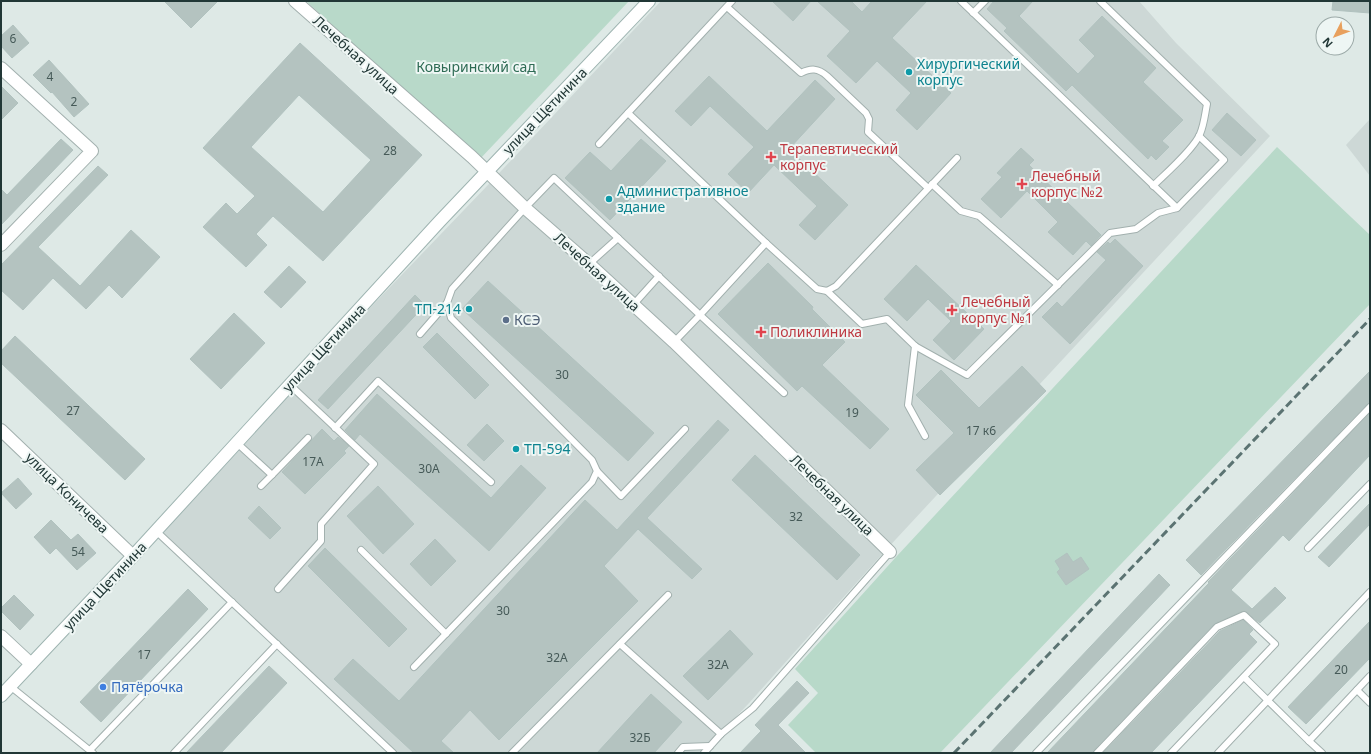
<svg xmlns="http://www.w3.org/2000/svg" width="1371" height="754" font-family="'Noto Sans',sans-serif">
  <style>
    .built { fill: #cdd8d6 }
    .green { fill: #b8d9c9 }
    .building { fill: #b4c3c0; stroke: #b1c2bf; fill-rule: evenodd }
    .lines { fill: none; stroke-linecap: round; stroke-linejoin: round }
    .lane-casing { stroke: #a2b0ae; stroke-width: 8 }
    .street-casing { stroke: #a2b0ae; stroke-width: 14 }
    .secondary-casing { stroke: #9eb4b1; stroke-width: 14 }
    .lane { stroke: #fff; stroke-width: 6 }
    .street { stroke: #fff; stroke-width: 12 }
    .secondary { stroke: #fff; stroke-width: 12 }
    .rail { stroke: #5b7372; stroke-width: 3; stroke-dasharray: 8 4; stroke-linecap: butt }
    .culture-dot { fill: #0f9aa8; stroke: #eef6f4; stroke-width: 1.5 }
    .health-dot { fill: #e0444e; stroke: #eef6f4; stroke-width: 1.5 }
    .service-dot { fill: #5c6f8a; stroke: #eef6f4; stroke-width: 1.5 }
    .shop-dot { fill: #3f7fe0; stroke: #eef6f4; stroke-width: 1.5 }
    .labels { text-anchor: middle; stroke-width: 4; stroke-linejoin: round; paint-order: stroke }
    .number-label { font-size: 12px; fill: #465a58 }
    .street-label { font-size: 14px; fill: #213736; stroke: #eef6f4 }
    .culture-label { font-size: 14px; fill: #0d838f; stroke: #eef6f4; text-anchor: start }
    .park-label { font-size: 14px; fill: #2e6b54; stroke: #eef6f4 }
    .health-label { font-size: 14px; fill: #be3a42; stroke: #eef6f4; text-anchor: start }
    .service-label { font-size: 14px; fill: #4e5e75; stroke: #eef6f4; text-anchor: start }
    .shop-label { font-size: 14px; fill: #366cbe; stroke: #eef6f4; text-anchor: start }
  </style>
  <rect width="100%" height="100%" fill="#dee9e6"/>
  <g class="built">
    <polygon points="661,1 1139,1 1176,43 1270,136 884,552 750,702 702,753 392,753 156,531 487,186"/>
    <polygon points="1370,119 1370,176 1346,145"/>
  </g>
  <g class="green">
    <polygon points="306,1 629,1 479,160"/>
    <polygon points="1277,147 1370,235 1370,304 940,753 816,753 788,725 818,693 795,669 896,557"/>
  </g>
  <g class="building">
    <polygon points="164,1 218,1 191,28"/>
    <polygon points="772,1 811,1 793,21"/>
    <polygon points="817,1 851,1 862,12 872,1 927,1 892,38 951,93 917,130 896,110 911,93 877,61 856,83 827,56 850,31"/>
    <polygon points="994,1 1033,1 1019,16 1078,74 1095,56 1079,40 1102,16 1156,68 1143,82 1183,120 1162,141 1169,147 1156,160 1151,155 1148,159 1072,85 1066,91 1004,31 1007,28 987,9"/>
    <polygon points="1333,1 1370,1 1370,13 1332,10"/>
    <polygon points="13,25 29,43 12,58 1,46 1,36"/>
    <path d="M300,43L422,155L323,261L273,216L256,234L267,245L246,267L203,227L226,203L237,214L255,196L203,148ZM299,95L371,160L323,212L251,147Z"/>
    <polygon points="49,60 89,104 74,117 52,92 51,93 33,75"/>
    <polygon points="709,76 767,131 815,80 835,99 789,149 848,205 815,240 799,225 817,206 774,165 748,193 728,174 754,147 710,106 691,126 675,111"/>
    <polygon points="1,86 18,103 1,120"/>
    <polygon points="1227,113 1256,140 1241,156 1212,130"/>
    <polygon points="61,139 73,150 1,225 1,189 7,195"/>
    <polygon points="641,139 666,161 610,220 565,178 590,152 611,171"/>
    <polygon points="1021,148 1034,160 1029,165 1101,235 1091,246 1086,241 1073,255 1048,232 1058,222 1027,191 1001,218 981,199 1002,177 997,173"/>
    <polygon points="98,166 108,175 38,247 80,286 131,230 160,257 122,298 109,285 86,309 53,278 23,310 1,290 1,265"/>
    <polygon points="1115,239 1143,266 1070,344 1042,317 1057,302 1062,307 1106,260 1097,252 1108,242 1110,244"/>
    <polygon points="768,263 813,307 812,309 845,342 822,365 889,429 870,449 802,386 797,391 718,314"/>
    <polygon points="916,265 984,329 954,360 933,340 951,321 928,299 907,321 884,299"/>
    <polygon points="289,266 306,282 281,308 264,292"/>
    <polygon points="488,281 654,433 628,461 462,309"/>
    <polygon points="415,295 425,305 328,409 318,400"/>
    <polygon points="234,313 265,343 221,389 190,359"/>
    <polygon points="437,333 489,385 475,399 423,347"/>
    <polygon points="15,336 145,459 125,480 1,363 1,351"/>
    <polygon points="1022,366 1046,391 940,495 916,470 954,433 916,395 941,370 979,408"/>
    <polygon points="1370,371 1370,403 1367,404 1201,575 1186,560"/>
    <polygon points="377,394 491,498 521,465 546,488 489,551 360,434 355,440 345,430"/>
    <polygon points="1370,413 1370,455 1289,541 1283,535 1231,590 1252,609 1275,587 1286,598 1260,623 1244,611 1214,624 1094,750 1093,753 1047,753 1209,583 1208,582"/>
    <polygon points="718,420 729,430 647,518 702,569 692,579 638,529 604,566 638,601 499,740 470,710 441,741 454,753 414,753 334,679 353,659 399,701 585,500 617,530"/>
    <polygon points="487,424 504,441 484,461 467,445"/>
    <polygon points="322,429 334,441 338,437 349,446 344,451 346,453 305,494 282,472"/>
    <polygon points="755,455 860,555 837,580 732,480"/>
    <polygon points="18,478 32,494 16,509 1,493"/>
    <polygon points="378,486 414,524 383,554 347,516"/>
    <polygon points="1370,503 1370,524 1329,567 1318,557"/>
    <polygon points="259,506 281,528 270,539 248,518"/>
    <polygon points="51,520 71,540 78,534 96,553 77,570 56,548 50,554 34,537"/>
    <polygon points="435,539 456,561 431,586 410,564"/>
    <polygon points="325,548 407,629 389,647 308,566"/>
    <polygon points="1067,553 1073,562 1081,557 1089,569 1066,585 1057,572 1060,569 1055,561"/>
    <polygon points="1159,574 1170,585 1011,753 990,753"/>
    <polygon points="188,589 208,609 101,722 80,702"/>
    <polygon points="14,595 34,615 20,630 1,611 1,608"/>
    <polygon points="1243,620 1253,630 1249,634 1257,642 1151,753 1103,753 1220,631"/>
    <polygon points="1370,621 1370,658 1306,724 1288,707"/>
    <polygon points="730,630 753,654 708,700 683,676"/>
    <polygon points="269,666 287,683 221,753 186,753"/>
    <polygon points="797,681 809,693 778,725 806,753 740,753 761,731 755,725"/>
    <polygon points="651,694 682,722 654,753 597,753"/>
  </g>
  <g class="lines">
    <g class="lane-casing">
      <g id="lane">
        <polyline points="961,1 1177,208"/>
        <path d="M1100,1L1207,104C1205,114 1204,125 1200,134C1194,149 1165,174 1153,186"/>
        <path d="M727,7L801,73C811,68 818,68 827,76L866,113L869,119L868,132L928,188"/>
        <polyline points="973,13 985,1"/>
        <polyline points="628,113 766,243"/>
        <polyline points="599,144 732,1"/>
        <polyline points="932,184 961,211 979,216 1058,285"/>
        <polyline points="589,264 618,238"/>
        <polyline points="827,291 862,324 887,319 915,346 967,375 1110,233 1136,229 1158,213 1177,208 1224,160 1199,136"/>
        <polyline points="633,305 659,276"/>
        <polyline points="420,334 447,303"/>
        <polyline points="674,342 700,315 784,393"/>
        <polyline points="915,346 908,405 925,436"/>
        <polyline points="335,428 378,381 491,482"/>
        <polyline points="237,443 272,475 261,486"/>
        <polyline points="597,471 621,496 685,429"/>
        <polyline points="272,475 308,438"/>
        <polyline points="156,531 393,753"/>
        <polyline points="1308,548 1370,484"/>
        <polyline points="361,550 446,634"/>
        <polyline points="278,589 321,541 321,524 374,464 290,385"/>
        <polyline points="620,644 721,734"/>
        <polyline points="414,667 592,482 597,471 592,460 451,318 447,303 452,289 525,208 554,178 700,315 766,243 817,289 827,291 836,286 957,158"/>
        <polyline points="1244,677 1309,741"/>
        <polyline points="10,686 93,753"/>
        <polyline points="1357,690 1370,703"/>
        <polyline points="90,750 232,602"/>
        <polyline points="174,753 277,644"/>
        <polyline points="512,753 668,595"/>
        <polyline points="678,753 683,747 710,746"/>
        <polyline points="704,753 721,734 753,708 890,552"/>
        <polyline points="1036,753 1370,407"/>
        <polyline points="1097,753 1217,627 1244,615 1275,644 1171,753"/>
        <polyline points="1218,753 1370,592"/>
        <polyline points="1322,753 1309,741 1370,676"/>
      </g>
    </g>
    <g class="street-casing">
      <g id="street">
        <polyline points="295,1 472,157 525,208 589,264 674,342 890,552"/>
        <polyline points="1,68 92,151 1,245"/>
        <polyline points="1,430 133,556"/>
        <polyline points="1,636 31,664"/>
      </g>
    </g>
    <g class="secondary-casing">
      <polyline id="secondary" points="1,696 133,556 439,222 649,1"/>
    </g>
    <use href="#lane" class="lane"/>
    <use href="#street" class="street"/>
    <use href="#secondary" class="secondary"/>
    <polyline class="rail" points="954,753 1370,319"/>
  </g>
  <g class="culture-dot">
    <circle cx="909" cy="72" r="4"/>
    <circle cx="609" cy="199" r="4"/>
    <circle cx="469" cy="309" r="4"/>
    <circle cx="516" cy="449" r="4"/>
  </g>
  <g class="health-dot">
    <path d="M769 151h4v4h4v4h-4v4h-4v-4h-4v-4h4z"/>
    <path d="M1020 178h4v4h4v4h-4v4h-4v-4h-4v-4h4z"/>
    <path d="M950 304h4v4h4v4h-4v4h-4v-4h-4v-4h4z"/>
    <path d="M759 326h4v4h4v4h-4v4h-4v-4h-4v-4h4z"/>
  </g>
  <circle class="service-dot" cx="506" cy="320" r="4"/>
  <circle class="shop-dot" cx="103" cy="687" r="4"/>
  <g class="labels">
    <g class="number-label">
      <text x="13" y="43">6</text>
      <text x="50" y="81">4</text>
      <text x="74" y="106">2</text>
      <text x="390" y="155">28</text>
      <text x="562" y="379">30</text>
      <text x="73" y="415">27</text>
      <text x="852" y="417">19</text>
      <text x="981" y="435">17 к6</text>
      <text x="313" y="466">17А</text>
      <text x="429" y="473">30А</text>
      <text x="796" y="521">32</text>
      <text x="78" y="556">54</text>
      <text x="503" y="615">30</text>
      <text x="144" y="659">17</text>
      <text x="557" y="662">32А</text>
      <text x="718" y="669">32А</text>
      <text x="1341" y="674">20</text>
      <text x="640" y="742">32Б</text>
    </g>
    <g class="street-label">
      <text transform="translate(356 55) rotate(42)" y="5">Лечебная улица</text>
      <text transform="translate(545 111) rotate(-46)" y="5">улица Щетинина</text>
      <text transform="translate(597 272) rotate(42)" y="5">Лечебная улица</text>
      <text transform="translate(324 348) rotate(-47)" y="5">улица Щетинина</text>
      <text transform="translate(67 493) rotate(44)" y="5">улица Коничева</text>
      <text transform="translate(832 495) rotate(44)" y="5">Лечебная улица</text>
      <text transform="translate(105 586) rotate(-47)" y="5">улица Щетинина</text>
    </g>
    <g class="culture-label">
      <text x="917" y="69">Хирургический<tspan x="917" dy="16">корпус</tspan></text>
      <text x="617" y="196">Административное<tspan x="617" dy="16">здание</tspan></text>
      <text x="461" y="314" text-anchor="end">ТП-214</text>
      <text x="524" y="454">ТП-594</text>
    </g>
    <g class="park-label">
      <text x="476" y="72">Ковыринский сад</text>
    </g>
    <g class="health-label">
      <text x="780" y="154">Терапевтический<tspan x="780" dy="16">корпус</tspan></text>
      <text x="1031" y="181">Лечебный<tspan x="1031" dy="16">корпус №2</tspan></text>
      <text x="961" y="307">Лечебный<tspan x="961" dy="16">корпус №1</tspan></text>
      <text x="770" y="337">Поликлиника</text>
    </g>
    <g class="service-label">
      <text x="514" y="325">КСЭ</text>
    </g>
    <g class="shop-label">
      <text x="111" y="692">Пятёрочка</text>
    </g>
  </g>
  <rect width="1371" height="754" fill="none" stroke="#213736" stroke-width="4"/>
  <g transform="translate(1335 36) rotate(228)"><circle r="19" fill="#eef6f4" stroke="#9caaa8"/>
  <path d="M0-3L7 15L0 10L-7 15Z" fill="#e8a05d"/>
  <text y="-6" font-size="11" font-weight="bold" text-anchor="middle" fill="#213736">N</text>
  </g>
</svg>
